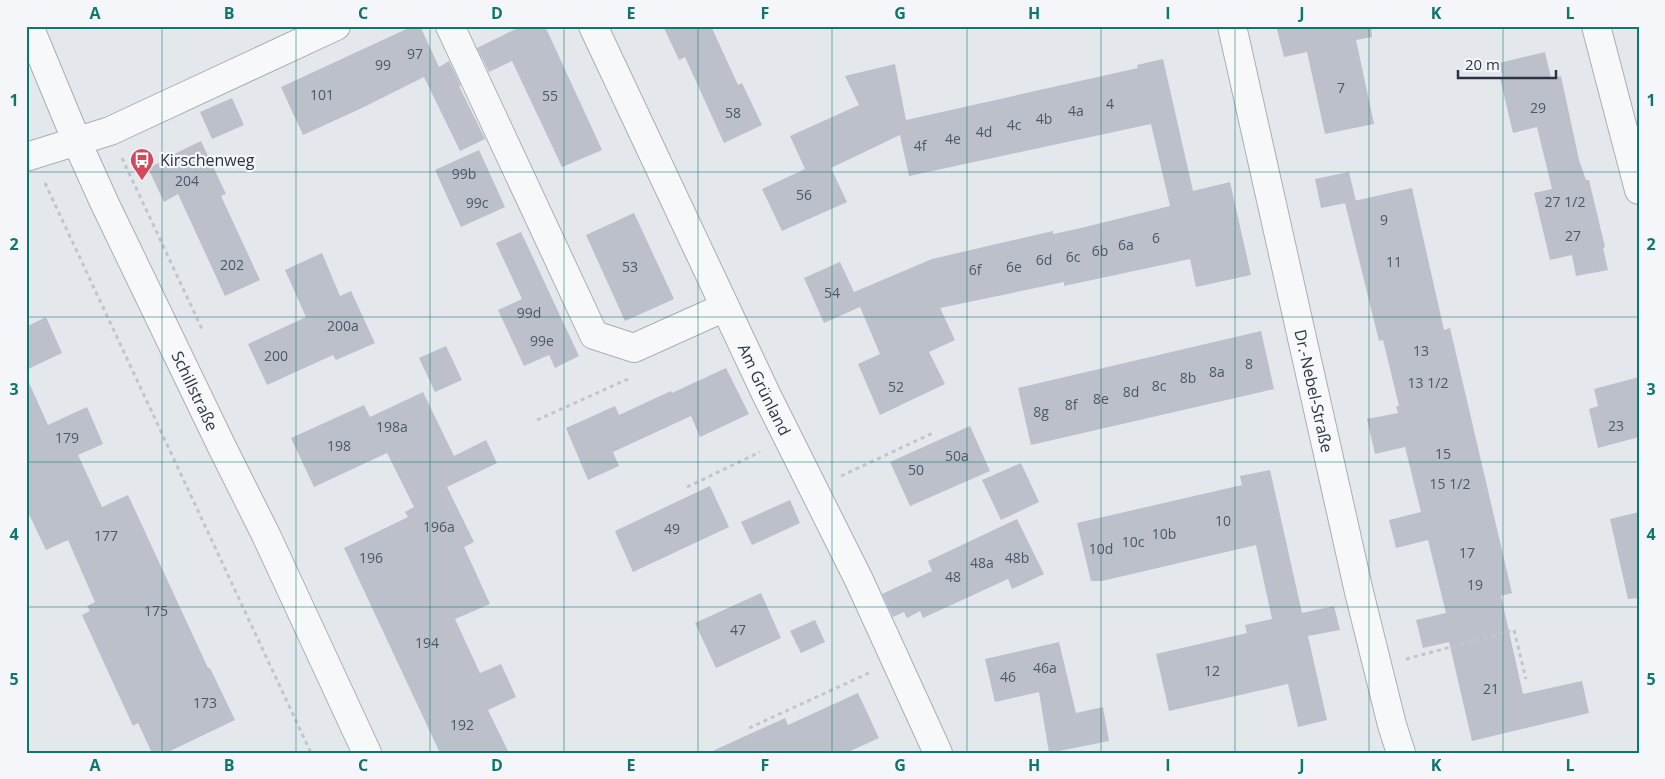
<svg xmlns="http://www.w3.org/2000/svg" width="1665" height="779" font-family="'Open Sans',sans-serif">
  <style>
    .building { fill: #bbc0ca }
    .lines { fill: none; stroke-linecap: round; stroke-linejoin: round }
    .minor-casing { stroke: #a9aeb7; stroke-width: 30 }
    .path { stroke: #c2c5cb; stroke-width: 3; stroke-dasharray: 4 4; stroke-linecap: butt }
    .minor { stroke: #f7f8fa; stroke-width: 28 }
    .grid { fill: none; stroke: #0f766e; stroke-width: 1; stroke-opacity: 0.55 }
    .labels { text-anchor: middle; stroke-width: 4.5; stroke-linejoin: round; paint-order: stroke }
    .number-label { font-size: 14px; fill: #4f5766 }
    .poi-label { font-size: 16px; fill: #2b3445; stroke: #f4f6f9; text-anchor: start }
    .street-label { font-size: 16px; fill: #2b3445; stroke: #f4f6f9 }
    .neatline { fill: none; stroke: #0f766e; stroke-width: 2 }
    .grid-label { font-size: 16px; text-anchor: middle; font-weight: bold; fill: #0f766e }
  </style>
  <rect width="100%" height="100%" fill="#e4e7ec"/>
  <g class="building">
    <polygon points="413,26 420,26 439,67 449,61 461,86 459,86 485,139 460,151 424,77 364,107 303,135 281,87"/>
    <polygon points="522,26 545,26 602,150 562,167 512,61 489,72 477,48"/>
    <polygon points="663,26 711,26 738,85 742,83 762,125 724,143 685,57 679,60"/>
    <polygon points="1276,26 1371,26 1372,37 1356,40 1374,124 1325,134 1307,52 1284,57"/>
    <polygon points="1545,52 1551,78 1561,76 1579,160 1586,180 1589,180 1605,247 1603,248 1608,270 1576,276 1572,255 1550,260 1534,193 1552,189 1537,127 1513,133 1500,78 1503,78 1499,63"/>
    <polygon points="1163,59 1193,191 1230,182 1251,275 1196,287 1190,259 1064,286 1064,282 940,308 955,340 929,352 945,384 880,415 858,364 880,354 860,307 824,323 804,278 840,262 854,292 932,259 1053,231 1053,234 1081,228 1170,206 1151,124 909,176 900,135 831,168 847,202 782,231 762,189 805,169 790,136 859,105 845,76 895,64 906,120 1138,68 1137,65"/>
    <polygon points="232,98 244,125 212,139 200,112"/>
    <polygon points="201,141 226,194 221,196 260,280 225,296 178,194 164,202 148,168 163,161 162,160"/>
    <polygon points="479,150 505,207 461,227 435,170"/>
    <polygon points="1349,172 1356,201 1321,208 1315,179"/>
    <polygon points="1412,188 1444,330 1450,328 1512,593 1501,596 1523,694 1582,681 1589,713 1472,741 1449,642 1423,648 1416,620 1446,613 1428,540 1396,548 1389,520 1421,512 1405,447 1375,454 1367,419 1398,413 1396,406 1399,406 1383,340 1379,341 1345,203"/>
    <polygon points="634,213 674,299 625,321 586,235"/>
    <polygon points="521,232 579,356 555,368 549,355 524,366 498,310 522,299 496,243"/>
    <polygon points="322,253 340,296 351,291 375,343 336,360 333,355 267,385 248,344 306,317 285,270"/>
    <polygon points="46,317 62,353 26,370 26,327"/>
    <polygon points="1261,331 1274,389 1031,445 1018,388"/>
    <polygon points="446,346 462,380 435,392 419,358"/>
    <polygon points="726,368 749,414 700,437 691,416 613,452 619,466 588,480 566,428 615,406 619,415 671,391 672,393"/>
    <polygon points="26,376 48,425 87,407 103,444 78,455 102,507 128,495 208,668 210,668 235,720 166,753 152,753 138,723 133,726 82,615 90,611 87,606 95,602 68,540 46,550 26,508"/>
    <polygon points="1639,377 1639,437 1598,448 1589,409 1598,406 1594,389"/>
    <polygon points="423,392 454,456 486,440 497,463 447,487 474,542 464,547 490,604 455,619 480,673 501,664 516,697 488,710 509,753 440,753 344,548 408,517 405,512 414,507 387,453 314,487 291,438 364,405 370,417"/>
    <polygon points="970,426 990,471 910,506 890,462"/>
    <polygon points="1021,463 1039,502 1001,520 982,480"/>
    <polygon points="1270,470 1302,613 1334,606 1340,630 1308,636 1327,720 1298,727 1288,684 1169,711 1156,654 1247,633 1245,625 1272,619 1256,545 1102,581 1091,581 1077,523 1242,485 1240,476"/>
    <polygon points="710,486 729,527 633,572 615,531"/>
    <polygon points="790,500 800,523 752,545 741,522"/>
    <polygon points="1639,512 1639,598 1628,599 1610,519"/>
    <polygon points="1017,519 1044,574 1012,589 1008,579 923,618 920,611 907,618 904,612 893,617 882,594 932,571 928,561"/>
    <polygon points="761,593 781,638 716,668 695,623"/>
    <polygon points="815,620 825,642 801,653 790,631"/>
    <polygon points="1059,642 1076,713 1103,707 1109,741 1049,753 1039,692 995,702 985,659"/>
    <polygon points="858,693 879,738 846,753 708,753 785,718 788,725"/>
  </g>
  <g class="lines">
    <g class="minor-casing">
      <g id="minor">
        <path id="s1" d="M29,26L77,142L104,202L222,447L266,535L367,753"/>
        <polyline points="450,26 594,335 634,348 725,307"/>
        <path id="s2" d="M593,26L767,396L859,580L938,753"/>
        <path id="s3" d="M1232,26L1359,592L1392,725L1401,753"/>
        <polyline points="1596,26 1639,190"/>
        <polyline points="26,157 110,131 336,26"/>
      </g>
    </g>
    <g class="path">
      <polyline points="122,158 202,329"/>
      <polyline points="45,183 311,753"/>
      <polyline points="537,420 628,379"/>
      <polyline points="841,476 935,432"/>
      <polyline points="687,487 760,452"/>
      <polyline points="1406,659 1514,630 1526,679"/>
      <polyline points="749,728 869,673"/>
    </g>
    <use href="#minor" class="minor"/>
  </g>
  <path class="grid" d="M162,26V753M296,26V753M430,26V753M564,26V753M698,26V753M832,26V753M967,26V753M1101,26V753M1235,26V753M1369,26V753M1503,26V753M26,172H1639M26,317H1639M26,462H1639M26,607H1639"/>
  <defs>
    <g id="bus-pin" transform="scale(1.25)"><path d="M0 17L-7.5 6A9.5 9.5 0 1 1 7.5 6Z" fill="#d1495b" stroke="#f4f6f9"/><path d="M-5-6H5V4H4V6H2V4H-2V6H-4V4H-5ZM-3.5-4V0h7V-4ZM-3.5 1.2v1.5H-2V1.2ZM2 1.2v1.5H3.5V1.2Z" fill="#fff"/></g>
  </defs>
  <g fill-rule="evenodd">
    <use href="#bus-pin" x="142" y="160"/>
  </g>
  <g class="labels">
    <g class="number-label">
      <text x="415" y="59">97</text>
      <text x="383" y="70">99</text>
      <text x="1341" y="93">7</text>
      <text x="322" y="100">101</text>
      <text x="550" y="101">55</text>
      <text x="1110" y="109">4</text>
      <text x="1538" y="113">29</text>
      <text x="1076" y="116">4a</text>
      <text x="733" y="118">58</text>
      <text x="1044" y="124">4b</text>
      <text x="1014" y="130">4c</text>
      <text x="984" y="137">4d</text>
      <text x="953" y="144">4e</text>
      <text x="920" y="151">4f</text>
      <text x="464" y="179">99b</text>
      <text x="187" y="186">204</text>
      <text x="804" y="200">56</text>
      <text x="1565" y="207">27 1/2</text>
      <text x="477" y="208">99c</text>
      <text x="1384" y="225">9</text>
      <text x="1573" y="241">27</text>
      <text x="1156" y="243">6</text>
      <text x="1126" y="250">6a</text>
      <text x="1100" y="256">6b</text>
      <text x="1073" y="262">6c</text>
      <text x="1044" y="265">6d</text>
      <text x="1394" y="267">11</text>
      <text x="232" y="270">202</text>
      <text x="630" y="272">53</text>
      <text x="1014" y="272">6e</text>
      <text x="975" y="275">6f</text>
      <text x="832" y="298">54</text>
      <text x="529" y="318">99d</text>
      <text x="343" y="331">200a</text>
      <text x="542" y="346">99e</text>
      <text x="1421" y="356">13</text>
      <text x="276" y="361">200</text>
      <text x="1249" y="369">8</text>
      <text x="1217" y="377">8a</text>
      <text x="1188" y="383">8b</text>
      <text x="1428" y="388">13 1/2</text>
      <text x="1159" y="391">8c</text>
      <text x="896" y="392">52</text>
      <text x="1131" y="397">8d</text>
      <text x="1101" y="404">8e</text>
      <text x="1071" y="410">8f</text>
      <text x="1041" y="417">8g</text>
      <text x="1616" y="431">23</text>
      <text x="392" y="432">198a</text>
      <text x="67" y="443">179</text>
      <text x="339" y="451">198</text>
      <text x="1443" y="459">15</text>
      <text x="957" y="461">50a</text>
      <text x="916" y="475">50</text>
      <text x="1450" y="489">15 1/2</text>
      <text x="1223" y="526">10</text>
      <text x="439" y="532">196a</text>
      <text x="672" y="534">49</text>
      <text x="1164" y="539">10b</text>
      <text x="106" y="541">177</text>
      <text x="1133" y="547">10c</text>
      <text x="1101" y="554">10d</text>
      <text x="1467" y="558">17</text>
      <text x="371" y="563">196</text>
      <text x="1017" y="563">48b</text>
      <text x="982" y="568">48a</text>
      <text x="953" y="582">48</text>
      <text x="1475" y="590">19</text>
      <text x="156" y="616">175</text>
      <text x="738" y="635">47</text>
      <text x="427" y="648">194</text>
      <text x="1045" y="673">46a</text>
      <text x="1212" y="676">12</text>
      <text x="1008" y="682">46</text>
      <text x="1491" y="694">21</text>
      <text x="205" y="708">173</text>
      <text x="462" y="730">192</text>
    </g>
    <g class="poi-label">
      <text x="160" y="166">Kirschenweg</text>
    </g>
    <g class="street-label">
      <text dy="6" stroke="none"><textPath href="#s2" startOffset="402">Am Grünland</textPath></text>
      <text dy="6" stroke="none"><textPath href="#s3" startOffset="374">Dr.-Nebel-Straße</textPath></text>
      <text dy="6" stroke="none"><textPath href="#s1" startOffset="401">Schillstraße</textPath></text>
    </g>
  </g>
  <rect width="1665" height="779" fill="none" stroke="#f4f6f9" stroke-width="55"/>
  <path d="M1458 70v8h98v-8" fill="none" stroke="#2b3445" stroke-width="2.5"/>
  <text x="1465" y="70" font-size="15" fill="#2b3445" stroke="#f4f6f9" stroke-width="4" paint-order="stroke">20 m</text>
  <rect x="28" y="28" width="1610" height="724" class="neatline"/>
  <g class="grid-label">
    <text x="95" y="19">A</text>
    <text x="229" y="19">B</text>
    <text x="363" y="19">C</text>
    <text x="497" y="19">D</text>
    <text x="631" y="19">E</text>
    <text x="765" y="19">F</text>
    <text x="900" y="19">G</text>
    <text x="1034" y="19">H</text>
    <text x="1168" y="19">I</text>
    <text x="1302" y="19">J</text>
    <text x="1436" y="19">K</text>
    <text x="1570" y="19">L</text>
    <text x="14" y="106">1</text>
    <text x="1651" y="106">1</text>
    <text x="14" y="250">2</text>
    <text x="1651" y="250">2</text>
    <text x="14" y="395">3</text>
    <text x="1651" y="395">3</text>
    <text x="14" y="540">4</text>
    <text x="1651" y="540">4</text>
    <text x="14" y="685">5</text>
    <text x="1651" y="685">5</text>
    <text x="95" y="771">A</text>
    <text x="229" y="771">B</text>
    <text x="363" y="771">C</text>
    <text x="497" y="771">D</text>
    <text x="631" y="771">E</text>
    <text x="765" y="771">F</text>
    <text x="900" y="771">G</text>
    <text x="1034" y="771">H</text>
    <text x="1168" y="771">I</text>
    <text x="1302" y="771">J</text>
    <text x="1436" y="771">K</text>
    <text x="1570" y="771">L</text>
  </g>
</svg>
